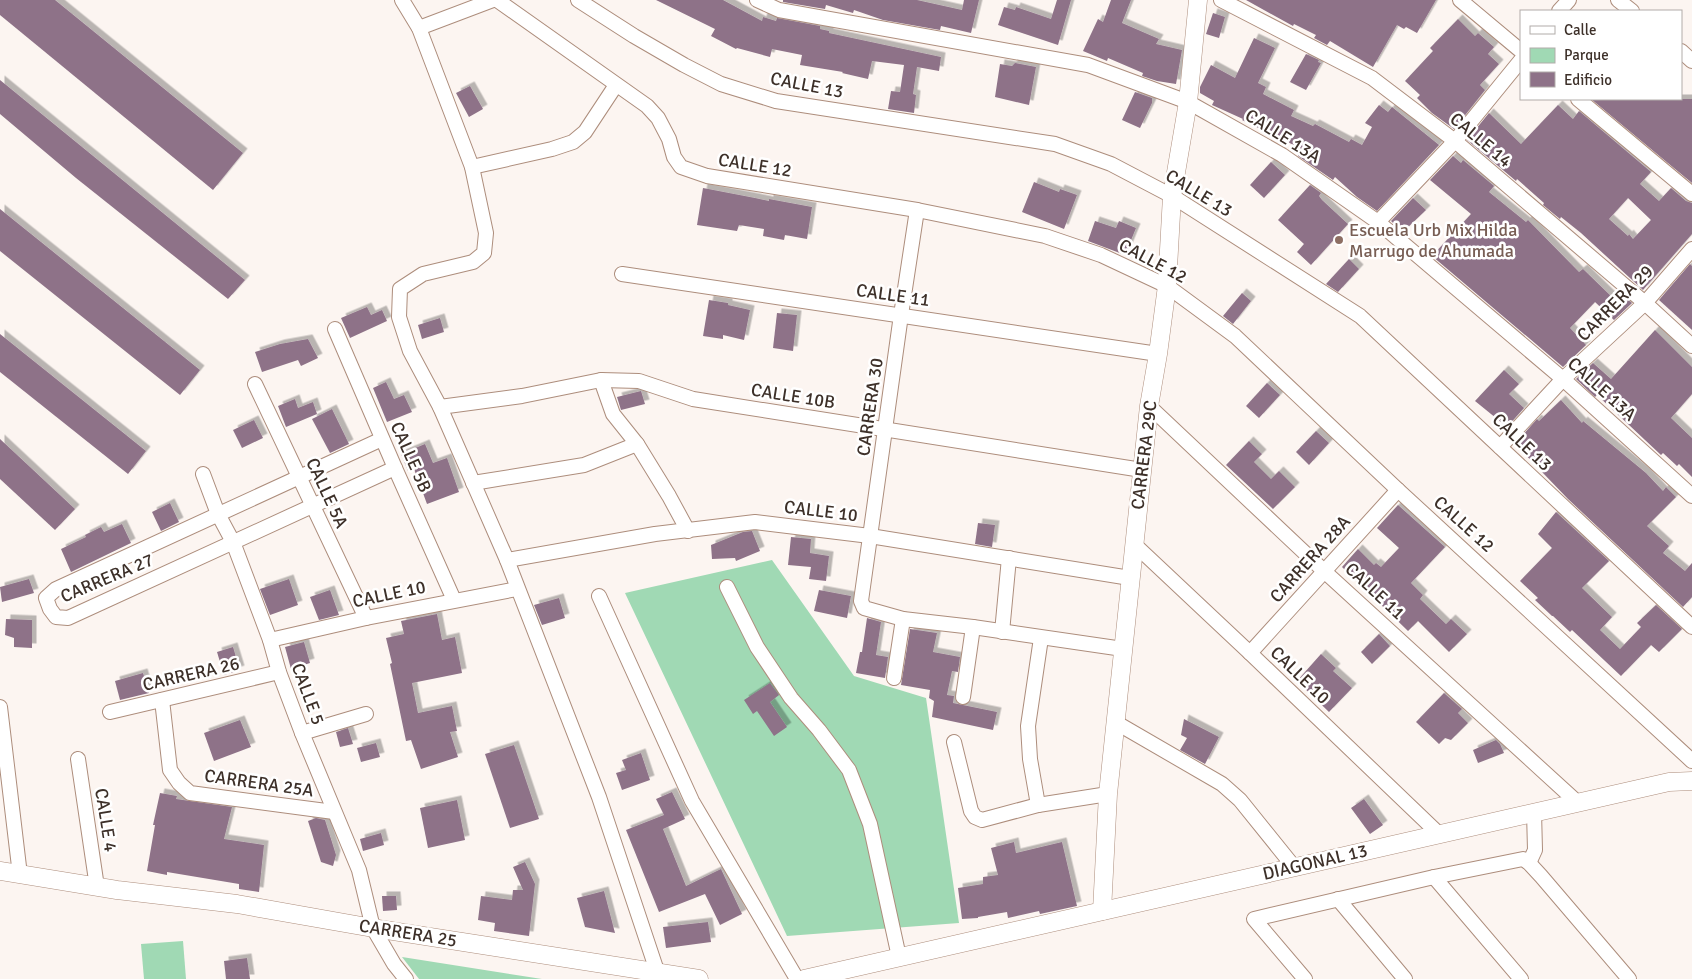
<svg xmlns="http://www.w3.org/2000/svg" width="1692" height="979" font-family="Signika,sans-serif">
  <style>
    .green { fill: #a0d9b4 }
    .building { fill: #8e7288; fill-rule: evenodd; filter: url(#shadow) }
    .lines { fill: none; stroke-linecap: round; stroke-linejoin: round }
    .minor-casing { stroke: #ad8d7c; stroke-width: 16 }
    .tertiary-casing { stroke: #ad8d7c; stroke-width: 19 }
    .minor { stroke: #fff; stroke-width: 14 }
    .tertiary { stroke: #fff; stroke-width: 18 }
    .education-dot { fill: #8d6e63; stroke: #fff; stroke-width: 2 }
    .labels { text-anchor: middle; stroke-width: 5; stroke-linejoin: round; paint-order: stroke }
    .street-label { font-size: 18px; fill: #3d3029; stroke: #fff }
    .education-label { font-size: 18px; fill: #785e54; stroke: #fff; text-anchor: start }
  </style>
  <defs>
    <filter id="shadow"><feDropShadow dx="4.5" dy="-4.5" stdDeviation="0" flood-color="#0004"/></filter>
  </defs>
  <rect width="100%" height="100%" fill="#fcf5f1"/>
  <g class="green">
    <polygon points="772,560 854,676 926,698 959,923 787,936 625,593"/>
    <polygon points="183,941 186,979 144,979 141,944"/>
    <polygon points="402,957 542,979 419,979"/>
  </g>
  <g class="building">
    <polygon points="0,0 55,0 243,153 213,190 0,15"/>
    <polygon points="656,0 723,0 762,21 763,17 776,21 777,18 820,26 820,29 829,31 829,33 941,57 939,71 917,67 913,94 916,95 914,113 888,109 891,91 900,92 904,65 872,61 868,79 842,73 843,72 800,65 802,55 772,49 770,57 737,48 736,49 711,36 715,29"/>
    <polygon points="783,0 917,0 962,10 964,0 979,0 971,33 941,26 940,30 883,20 854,10 853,13 826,5 825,9 783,2"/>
    <polygon points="1057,0 1071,0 1058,45 998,25 1004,7 1015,10 1016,7 1051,19"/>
    <polygon points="1111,0 1131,0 1122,23 1159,39 1156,44 1182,50 1176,84 1157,81 1142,76 1143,73 1108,58 1107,61 1083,51 1098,19 1103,22"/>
    <polygon points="1246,0 1436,0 1417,33 1406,27 1404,29 1397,25 1373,67 1330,41 1327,45 1314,38 1316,35 1294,24 1293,26"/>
    <polygon points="1213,13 1225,17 1219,38 1206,34"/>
    <polygon points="1458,19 1475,36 1478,33 1494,47 1488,54 1499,64 1480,85 1485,90 1454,129 1432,113 1417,98 1420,95 1405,81 1433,51 1430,48"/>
    <polygon points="1254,38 1275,48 1258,83 1266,87 1263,94 1294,110 1291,116 1313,126 1315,124 1349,142 1351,139 1362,145 1372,127 1365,123 1379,105 1388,112 1392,107 1439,145 1377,211 1357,197 1335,177 1333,180 1298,156 1302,149 1242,120 1243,119 1212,105 1214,101 1200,93 1200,87 1211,65 1235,78"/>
    <polygon points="1306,54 1319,60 1318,62 1321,63 1306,90 1290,82"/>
    <polygon points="1015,63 1036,67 1029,105 995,97 1000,64 1012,66"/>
    <polygon points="0,80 245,280 228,299 76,178 0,114"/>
    <polygon points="470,86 483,109 469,117 456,93"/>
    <polygon points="1135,92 1152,98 1152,103 1140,128 1122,120"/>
    <polygon points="1591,99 1692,99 1692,183 1663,159"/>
    <path d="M1558,105L1573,119L1579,111L1651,172L1640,184L1659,201L1671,188L1686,201L1692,203V234L1643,290L1581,233L1561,217L1560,219L1543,205L1544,203L1517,179L1516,181L1467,140L1489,113L1521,144ZM1628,198L1651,220L1633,239L1629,234L1628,236L1609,219Z"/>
    <polygon points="1453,156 1461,163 1463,160 1494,186 1489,192 1526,222 1528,220 1579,272 1583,269 1614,299 1619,293 1632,303 1614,320 1595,302 1570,328 1586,345 1563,367 1432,256 1471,214 1430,180"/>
    <polygon points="1271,162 1285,175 1264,198 1250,185"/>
    <polygon points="1034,182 1059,192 1060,189 1077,195 1064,229 1022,212"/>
    <polygon points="1310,185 1321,193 1319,196 1322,200 1348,224 1311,265 1297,252 1304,244 1278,220"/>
    <polygon points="703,188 755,198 769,201 769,199 812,207 807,239 785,235 784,240 763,236 764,229 739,225 737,231 697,225"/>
    <polygon points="1413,198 1426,210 1403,232 1391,221"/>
    <polygon points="0,209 200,370 180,395 0,251"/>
    <polygon points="1095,221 1116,228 1119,221 1136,228 1125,255 1088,241"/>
    <polygon points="1349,259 1359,269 1338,292 1326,284"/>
    <polygon points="1690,264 1692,266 1692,330 1659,300"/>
    <polygon points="1242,293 1251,301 1233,324 1223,316"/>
    <polygon points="709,300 728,303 728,305 750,310 744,340 723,335 723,339 703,336"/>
    <polygon points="367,307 371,315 382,310 387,321 350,338 341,318"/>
    <polygon points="777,313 797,315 793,351 773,348"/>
    <polygon points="440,318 444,332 422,339 418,325"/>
    <polygon points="1655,330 1692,367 1692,394 1671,418 1692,438 1692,477 1679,464 1677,466 1663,453 1661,455 1597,395 1595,397 1576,379 1593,363 1611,379"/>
    <polygon points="0,334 146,451 128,474 0,372"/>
    <polygon points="308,339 318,358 301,366 298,360 262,372 255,352 280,344"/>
    <polygon points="1504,370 1519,384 1509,394 1524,408 1507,427 1475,401"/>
    <polygon points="386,382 394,399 404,395 412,412 387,422 373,388"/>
    <polygon points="1267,383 1280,395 1259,418 1246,406"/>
    <polygon points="641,391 645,404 621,410 617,397"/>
    <polygon points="295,399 298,408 313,402 317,414 286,427 278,406"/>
    <polygon points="1561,400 1582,423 1583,421 1646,473 1663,491 1666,487 1676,497 1647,526 1669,546 1663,553 1685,571 1692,563 1692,597 1683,607 1568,499 1515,444 1537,419 1539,421"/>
    <polygon points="332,409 349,444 330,453 312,419"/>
    <polygon points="254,420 263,438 242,448 233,430"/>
    <polygon points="1316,431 1329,443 1309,465 1296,452"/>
    <polygon points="0,439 75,509 55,530 0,479"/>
    <polygon points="1249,441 1262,454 1254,462 1271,479 1279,471 1295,487 1273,509 1226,465"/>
    <polygon points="425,444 433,463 447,458 459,492 427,504 414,469 408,471 401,454"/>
    <polygon points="170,503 179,522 161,531 152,512"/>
    <polygon points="1398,505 1445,547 1411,583 1423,595 1420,599 1446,624 1451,619 1467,634 1449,652 1418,621 1408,631 1342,567 1358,549 1374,565 1376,563 1381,567 1399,548 1377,528"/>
    <polygon points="1556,512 1609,561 1582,588 1612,617 1600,630 1620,649 1641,627 1637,623 1656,605 1682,629 1659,652 1651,645 1621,676 1572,630 1570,632 1553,616 1552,616 1535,600 1538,598 1520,581 1552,548 1538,534"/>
    <polygon points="978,523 995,525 992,547 975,544"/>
    <polygon points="122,524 131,543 71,572 61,549 86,537 85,535 101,527 104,532"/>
    <polygon points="752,531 760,551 736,561 735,558 712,559 711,545 743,532"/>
    <polygon points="791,537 811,539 810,553 829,556 826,581 809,579 811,567 788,565"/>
    <polygon points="29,579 34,593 2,602 0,587"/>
    <polygon points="289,579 298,605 270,615 260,589"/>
    <polygon points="330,590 339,615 319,620 310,597"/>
    <polygon points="819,590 851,596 847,618 814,611"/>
    <polygon points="559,598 565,618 542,625 534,605"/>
    <polygon points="437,614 442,640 455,637 462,673 412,683 418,713 452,706 457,731 450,732 458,757 421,769 411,740 406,741 390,664 392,663 386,638 404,634 401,621"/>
    <polygon points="867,618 881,622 876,655 888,657 885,678 856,673 860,652 862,652"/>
    <polygon points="6,619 32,620 32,648 14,647 14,638 5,635"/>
    <polygon points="910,629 937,633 933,652 960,657 958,672 952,671 947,695 954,696 953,703 997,712 993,730 932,717 934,701 929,698 930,690 901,685"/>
    <polygon points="1379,634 1390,646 1372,664 1361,652"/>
    <polygon points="304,642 310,663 291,669 285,647"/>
    <polygon points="233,647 240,670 224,675 217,652"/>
    <polygon points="1321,654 1336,668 1333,671 1352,688 1329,712 1297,681"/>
    <polygon points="143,673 149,693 120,700 115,681"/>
    <polygon points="770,683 779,695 770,702 787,727 774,736 757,711 753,714 744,700"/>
    <polygon points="1444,693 1462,709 1458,713 1468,723 1451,740 1445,738 1439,744 1416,722"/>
    <polygon points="1184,719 1219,737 1205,764 1180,750 1187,738 1181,735"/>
    <polygon points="240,720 251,747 214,761 204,733"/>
    <polygon points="348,728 353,744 340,747 336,732"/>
    <polygon points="1496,740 1500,744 1504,753 1478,763 1473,750"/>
    <polygon points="376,743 380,757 361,762 357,748"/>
    <polygon points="514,745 539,819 510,828 485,754"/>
    <polygon points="641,753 650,780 622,790 616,773 626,770 622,760"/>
    <polygon points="672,792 685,819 663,829 686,886 721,869 742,914 720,925 705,894 659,912 626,830 664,815 656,799"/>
    <polygon points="160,793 177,796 176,799 232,807 224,839 264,845 259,892 239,889 239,884 167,872 167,875 147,871 155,825 153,825"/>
    <polygon points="1364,799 1383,825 1370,834 1351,808"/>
    <polygon points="457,800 465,840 428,848 420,808"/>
    <polygon points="316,818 325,820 336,855 333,866 321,862 308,821"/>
    <polygon points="381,833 384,845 363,851 360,839"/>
    <polygon points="1014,842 1016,853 1062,842 1077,906 1040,914 1039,911 1008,918 1007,912 978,917 978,918 962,919 958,888 983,884 983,877 998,875 991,848"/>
    <polygon points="525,862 535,884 529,936 494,931 495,923 478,920 481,896 512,900 513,890 523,890 513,867"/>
    <polygon points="604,891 615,933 585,927 577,898"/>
    <polygon points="382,896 396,896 397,910 383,911"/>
    <polygon points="708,922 711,942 666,948 663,927"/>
    <polygon points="247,958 250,979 226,979 224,961"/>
  </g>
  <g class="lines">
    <g class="minor-casing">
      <g id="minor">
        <polyline points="402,0 419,28 472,167 486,233 484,253 473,262 423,274 400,289 399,317 410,351 440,407 507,560 599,797 658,974"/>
        <polyline points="497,0 647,106 658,118 669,139 674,157 681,167 707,176 917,210 1045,236 1101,255 1167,286 1235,336 1398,490 1692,761"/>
        <polyline points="578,0 634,36 684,65 721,84 776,101 1055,144 1111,164 1172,196 1360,316 1692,627"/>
        <polyline points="757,0 779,10 1088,65 1188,102 1282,155 1378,222 1563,379 1692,496"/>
        <polyline points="1221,0 1372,78 1455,141 1645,303 1692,346"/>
        <polyline points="1460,0 1521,51"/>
        <polyline points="1618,0 1632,11"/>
        <polyline points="1559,11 1569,0"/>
        <polyline points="419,28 493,0"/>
        <polyline points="1681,51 1692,61"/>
        <polyline points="1578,99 1692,194"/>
        <polyline points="472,167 552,149 573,142 585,132 616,85"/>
        <polyline points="917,210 901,315 861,601 864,608 903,619 973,627 1123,649"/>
        <polyline points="1378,222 1455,141 1521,60"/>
        <polyline points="622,274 1158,354"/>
        <polyline points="335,329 395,468 454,600"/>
        <polyline points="601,380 613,414 637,444 669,496 688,531"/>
        <polyline points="255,384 366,618"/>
        <polyline points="1149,406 1324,571 1578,803"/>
        <polyline points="440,407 522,396 601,380 639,381 693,399 1142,470"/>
        <polyline points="382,439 56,589 46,598 50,609 56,617 68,618 395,468"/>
        <polyline points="1500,447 1563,379 1645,303 1692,249"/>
        <polyline points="203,474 218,514 233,542 270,640 279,672 302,733 359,870 373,928 394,964 406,979"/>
        <polyline points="473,483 584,465 637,444"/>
        <polyline points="1134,544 1250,653 1439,834"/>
        <polyline points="507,560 655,534 755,522 870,536 1130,578"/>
        <polyline points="727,587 757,647 791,698 819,730 849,770 870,824 899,957"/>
        <polyline points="599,596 692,801 797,979"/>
        <polyline points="1002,632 1009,558"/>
        <polyline points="270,640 366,618 517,589"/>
        <polyline points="1250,653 1398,490"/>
        <polyline points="894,678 903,619"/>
        <polyline points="963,697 973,627"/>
        <polyline points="162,700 170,770 179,783 190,793 334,812"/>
        <polyline points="0,707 20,875"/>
        <polyline points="110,712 279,672"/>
        <polyline points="1115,722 1222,784 1240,800 1294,867"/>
        <polyline points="302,733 366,714"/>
        <polyline points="954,742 971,811 975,817 982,820 1038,805 1108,794"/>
        <polyline points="78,759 97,887"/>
        <polyline points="1038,805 1030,759 1028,726 1041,638"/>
        <polyline points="1529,863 1535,850 1534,812"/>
        <polyline points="1434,877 1521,979"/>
        <polyline points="1338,899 1405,979"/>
        <polyline points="1305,979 1254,919 1434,877 1523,859 1529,863 1541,876 1629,979"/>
      </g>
    </g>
    <g class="tertiary-casing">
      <g id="tertiary">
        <polyline points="0,871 117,890 237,904 373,928 699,979"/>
        <polyline points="1102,911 1108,794 1149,406 1158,354 1167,286 1172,196 1188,102 1198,0"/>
        <polyline points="804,979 1669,782 1692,781"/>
      </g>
    </g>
    <use href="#minor" class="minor"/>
    <use href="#tertiary" class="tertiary"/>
  </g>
  <circle class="education-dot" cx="1339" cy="240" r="5"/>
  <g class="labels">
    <g class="street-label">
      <text transform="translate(807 85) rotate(11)" y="6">CALLE 13</text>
      <text transform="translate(1283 136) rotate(32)" y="6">CALLE 13A</text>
      <text transform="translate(1481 140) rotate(40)" y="6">CALLE 14</text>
      <text transform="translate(755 165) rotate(9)" y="6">CALLE 12</text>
      <text transform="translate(1199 193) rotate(31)" y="6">CALLE 13</text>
      <text transform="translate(1153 261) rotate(28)" y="6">CALLE 12</text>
      <text transform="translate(893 295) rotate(8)" y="6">CALLE 11</text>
      <text transform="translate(1615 303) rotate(-45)" y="6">CARRERA 29</text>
      <text transform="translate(1602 389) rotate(42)" y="6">CALLE 13A</text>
      <text transform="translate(793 396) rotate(9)" y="6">CALLE 10B</text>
      <text transform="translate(870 407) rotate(-82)" y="6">CARRERA 30</text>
      <text transform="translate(1522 442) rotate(44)" y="6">CALLE 13</text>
      <text transform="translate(1144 455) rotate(-83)" y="6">CARRERA 29C</text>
      <text transform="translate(411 457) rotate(66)" y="6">CALLE 5B</text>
      <text transform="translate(327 493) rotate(65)" y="6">CALLE 5A</text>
      <text transform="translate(821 511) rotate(7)" y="6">CALLE 10</text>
      <text transform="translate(1464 524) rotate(42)" y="6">CALLE 12</text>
      <text transform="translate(1310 559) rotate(-48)" y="6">CARRERA 28A</text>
      <text transform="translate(107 578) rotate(-23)" y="6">CARRERA 27</text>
      <text transform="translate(1375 591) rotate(43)" y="6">CALLE 11</text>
      <text transform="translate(389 594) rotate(-12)" y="6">CALLE 10</text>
      <text transform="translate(191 674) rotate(-13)" y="6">CARRERA 26</text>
      <text transform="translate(1300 675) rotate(44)" y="6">CALLE 10</text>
      <text transform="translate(308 694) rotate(70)" y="6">CALLE 5</text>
      <text transform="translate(259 783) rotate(8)" y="6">CARRERA 25A</text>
      <text transform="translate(106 820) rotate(81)" y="6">CALLE 4</text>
      <text transform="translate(1315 862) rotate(-13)" y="6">DIAGONAL 13</text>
      <text transform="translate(408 933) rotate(9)" y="6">CARRERA 25</text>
    </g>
    <g class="education-label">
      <text x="1349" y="236">Escuela Urb Mix Hilda<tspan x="1349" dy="21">Marrugo de Ahumada</tspan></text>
    </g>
  </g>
  <rect x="1520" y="10" width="162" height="90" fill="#ffffff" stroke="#b1aca9"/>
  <rect x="1530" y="26" width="25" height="8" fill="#ffffff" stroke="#b1aca9"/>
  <text x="1564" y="35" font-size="15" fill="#3d3029">Calle</text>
  <rect x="1530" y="48" width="25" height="15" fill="#a0d9b4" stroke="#b1aca9"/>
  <text x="1564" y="60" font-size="15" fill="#3d3029">Parque</text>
  <rect x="1530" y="72" width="25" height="15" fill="#8e7288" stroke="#b1aca9"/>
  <text x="1564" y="85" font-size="15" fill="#3d3029">Edificio</text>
</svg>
